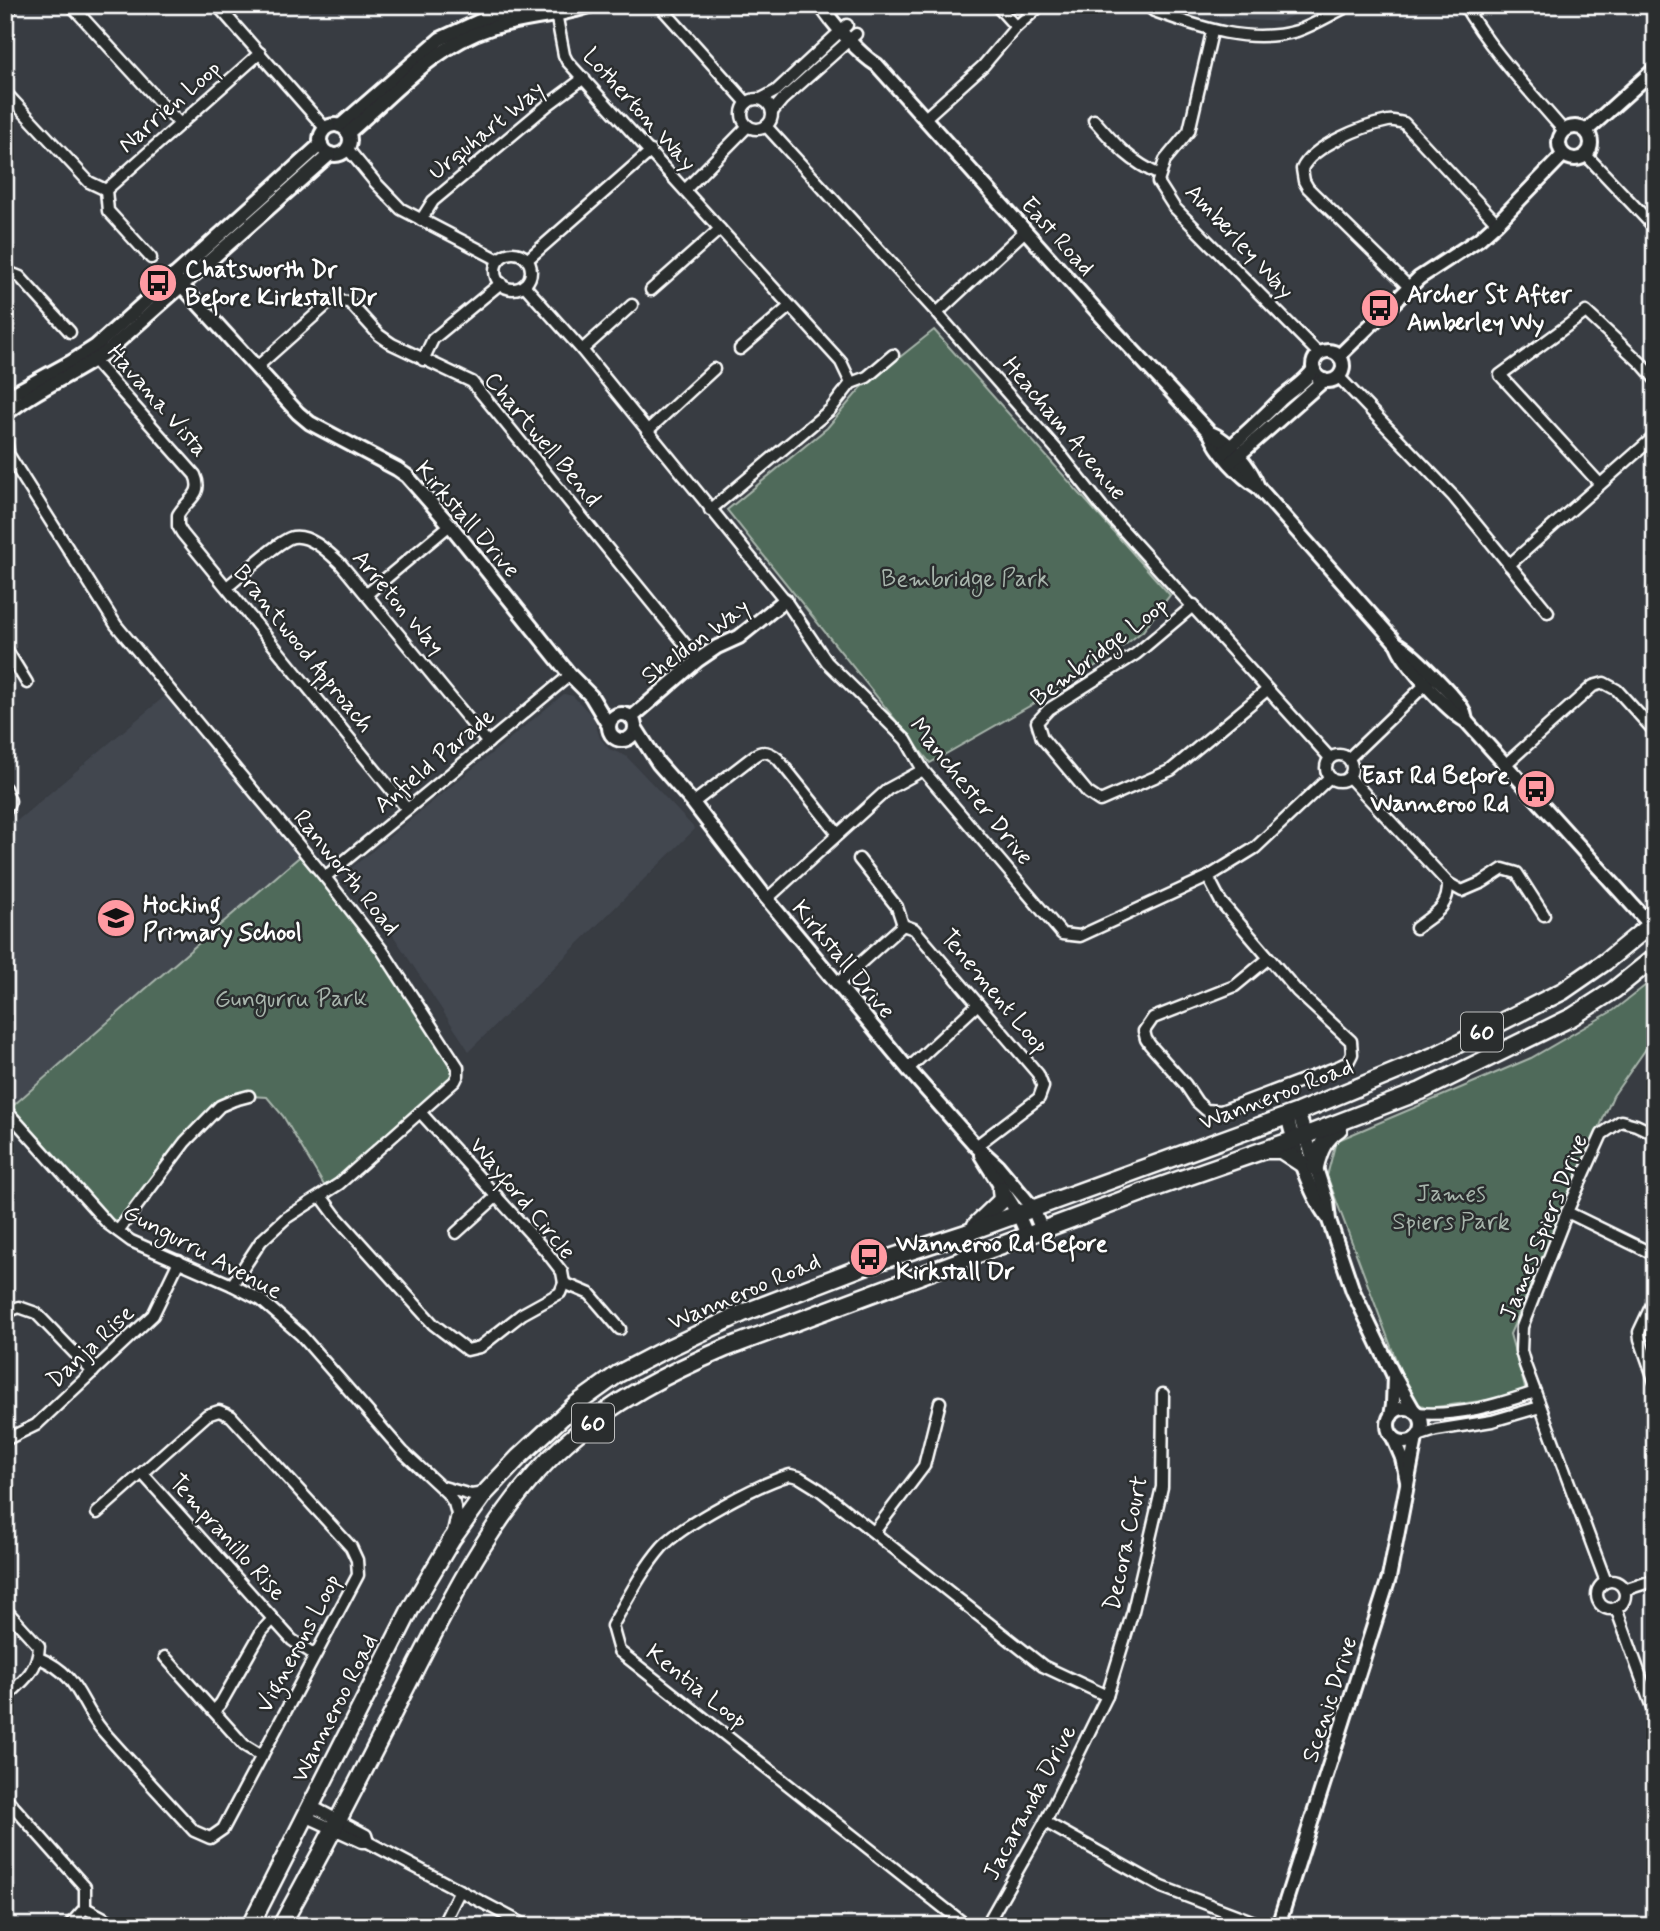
<svg xmlns="http://www.w3.org/2000/svg" width="1660" height="1931" font-family="Mynerve,sans-serif">
  <style>
    .built { fill: #424750 }
    .green { fill: #506b5a; stroke: #a8b5ac; stroke-width: 2 }
    .lines { fill: none; stroke-linecap: round; stroke-linejoin: round }
    .minor-casing { stroke: #fff; stroke-width: 15 }
    .tertiary-casing { stroke: #fff; stroke-width: 18 }
    .trunk-casing { stroke: #fff; stroke-width: 21 }
    .minor { stroke: #2a2d2e; stroke-width: 10 }
    .tertiary { stroke: #2a2d2e; stroke-width: 12 }
    .trunk { stroke: #2a2d2e; stroke-width: 16 }
    .labels { text-anchor: middle; stroke-width: 5; stroke-linejoin: round; paint-order: stroke }
    .shield { fill: #2a2d2e; stroke: #bfc0c0; stroke-width: 2 }
    .shield-label { font-size: 23px; font-weight: bold; fill: #fff }
    .street-label { font-size: 24px; fill: #fff; stroke: #2a2d2e }
    .poi-label { font-size: 24px; font-weight: bold; fill: #fff; stroke: #2a2d2e; text-anchor: start }
    .park-label { font-size: 24px; fill: #a8b5ac; stroke: #2a2d2e }
  </style>
  <rect width="100%" height="100%" fill="#383c42"/>
  <filter id="ink" filterUnits="userSpaceOnUse"><feTurbulence type="fractalNoise" baseFrequency=".0143" numOctaves="2"/><feDisplacementMap in="SourceGraphic" scale="14" xChannelSelector="R" yChannelSelector="G"/><feConvolveMatrix kernelMatrix="1 2 1 2 8 2 1 2 1" color-interpolation-filters="sRGB"/></filter>
  <g filter="url(#ink)">
    <g class="built">
      <polygon points="1183,5 1314,5 1279,22 1220,18"/>
      <polygon points="171,691 305,852 150,985 15,1104 5,1093 5,831"/>
      <polygon points="564,694 573,696 593,717 600,738 609,749 626,756 695,829 469,1051 393,935 349,881 349,870"/>
    </g>
    <g class="green">
      <polygon points="934,330 1170,595 1143,631 1109,657 1068,684 930,763 727,510 827,428 861,388"/>
      <polygon points="305,852 382,950 458,1075 328,1192 283,1116 267,1097 249,1096 220,1106 118,1231 7,1111 150,985"/>
      <polygon points="1655,978 1655,1036 1613,1096 1510,1334 1527,1395 1428,1408 1416,1403 1407,1389 1327,1176 1336,1141 1531,1058 1614,1010"/>
    </g>
    <g class="lines">
      <g class="minor-casing">
        <g id="minor">
          <polyline points="71,5 180,124"/>
          <polyline points="217,5 325,128"/>
          <polyline points="483,5 488,25"/>
          <polyline points="659,5 747,103"/>
          <polyline points="996,5 1016,27"/>
          <path d="M1147,5L1154,11C1199,27 1248,45 1297,31C1315,25 1333,13 1351,5"/>
          <path d="M1464,5C1492,52 1529,90 1564,131"/>
          <polyline points="555,8 564,55 567,61 841,362 851,383 830,410 710,510"/>
          <polyline points="5,13 14,5"/>
          <polyline points="1212,32 1189,131 1165,160 1158,182 1174,207 1319,354"/>
          <polyline points="5,92 89,182 106,190 260,53"/>
          <polyline points="761,99 776,91 847,25"/>
          <circle cx="757" cy="114" r="15"/>
          <polyline points="772,112 782,100 856,34"/>
          <polyline points="924,119 983,66 1016,27 1041,5"/>
          <path d="M1094,120C1116,145 1129,161 1160,175"/>
          <polyline points="766,126 937,313 1058,451 1103,508 1330,758"/>
          <polyline points="347,148 375,182 401,209 499,260"/>
          <polyline points="1586,155 1655,228"/>
          <polyline points="106,190 108,211 151,258"/>
          <polyline points="685,190 748,126"/>
          <polyline points="421,220 433,201 549,104 584,78"/>
          <circle cx="513" cy="271" r="18"/>
          <polyline points="527,260 651,151"/>
          <polyline points="5,271 20,277 70,332"/>
          <polyline points="524,285 582,350 785,600 827,662 906,740 923,770 1062,934 1080,936 1208,877 1255,848 1330,777"/>
          <path d="M1409,287L1308,188L1304,181L1302,169C1312,146 1363,126 1388,121C1393,120 1399,122 1404,123L1497,223"/>
          <polyline points="651,290 720,229"/>
          <polyline points="937,313 1025,231"/>
          <polyline points="740,349 789,307"/>
          <polyline points="582,350 632,305"/>
          <path d="M90,356L195,475C204,495 187,499 178,515V526L182,533L407,809"/>
          <polyline points="423,360 433,339 501,283"/>
          <polyline points="258,366 331,301 349,302 379,335 392,344 472,382 698,660"/>
          <polyline points="1338,376 1453,496 1548,612"/>
          <polyline points="851,383 867,377 893,355"/>
          <polyline points="647,431 714,369"/>
          <polyline points="5,436 8,451"/>
          <polyline points="5,449 116,625 325,877 382,950 458,1067 458,1075 455,1081 339,1184 286,1218 261,1241 232,1285"/>
          <polyline points="1600,484 1500,375 1586,312 1642,364 1655,379"/>
          <polyline points="1509,565 1655,436"/>
          <path d="M227,587C240,577 280,539 293,537C310,534 329,553 340,563L488,743"/>
          <polyline points="367,594 450,525"/>
          <polyline points="1194,605 1136,654 1049,709 1037,722 1042,738 1088,793 1100,801 1171,770 1267,690"/>
          <polyline points="5,647 27,683"/>
          <circle cx="1339" cy="768" r="13"/>
          <polyline points="1349,758 1429,681"/>
          <polyline points="1506,764 1593,686 1604,683 1617,690 1655,732"/>
          <path d="M1349,777L1448,883C1449,908 1434,914 1416,928"/>
          <polyline points="5,788 10,801 5,812"/>
          <path d="M693,803L754,756C763,749 770,752 778,759L838,834"/>
          <polyline points="859,859 897,907 903,925"/>
          <polyline points="325,877 570,675"/>
          <polyline points="1208,877 1221,902 1269,958 1297,991 1351,1041 1352,1054 1348,1062 1340,1066 1221,1111 1206,1110 1197,1102 1185,1084 1150,1045 1146,1039 1144,1031 1153,1018 1235,986 1269,958"/>
          <polyline points="1448,883 1462,891 1483,882 1503,869 1517,873 1544,915"/>
          <polyline points="767,899 888,789 923,770"/>
          <polyline points="837,984 903,925 914,929 1038,1074 1043,1087 1039,1098 976,1146"/>
          <polyline points="908,1069 978,1004"/>
          <polyline points="5,1109 108,1224 131,1241 232,1285 261,1300 301,1335 403,1452 447,1493 454,1503 457,1514 453,1532"/>
          <polyline points="321,1196 335,1215 433,1324 467,1350 480,1347 522,1314 560,1293 564,1283 562,1272 545,1250 420,1112"/>
          <polyline points="1567,1212 1655,1255"/>
          <polyline points="118,1231 185,1142 220,1106 234,1100 249,1096"/>
          <polyline points="456,1233 497,1196"/>
          <polyline points="564,1283 590,1294 620,1329"/>
          <polyline points="1655,1298 1639,1332 1640,1339 1655,1382"/>
          <polyline points="5,1313 19,1307 36,1313 93,1372"/>
          <path d="M1416,1413C1457,1417 1497,1405 1535,1392"/>
          <polyline points="1418,1436 1436,1430 1492,1421 1540,1407"/>
          <polyline points="5,1440 36,1425 153,1315 179,1261"/>
          <polyline points="142,1473 292,1640 315,1655"/>
          <polyline points="443,1487 471,1495 485,1493"/>
          <polyline points="874,1532 924,1466 940,1402"/>
          <circle cx="1611" cy="1595" r="14"/>
          <polyline points="1606,1582 1525,1365 1521,1351 1522,1327 1567,1212 1602,1134 1621,1121 1636,1125 1655,1134"/>
          <polyline points="1624,1590 1655,1580"/>
          <polyline points="1616,1608 1655,1716"/>
          <path d="M5,1609L39,1646C38,1671 22,1682 5,1698"/>
          <polyline points="165,1657 244,1745 262,1756"/>
          <path d="M39,1658C80,1675 78,1701 102,1730C132,1764 163,1797 194,1831L210,1838L223,1829L358,1575L357,1560L351,1547L231,1416L219,1411L207,1415L97,1513"/>
          <polyline points="214,1711 221,1703 262,1631 273,1619"/>
          <polyline points="5,1797 85,1887 85,1908 69,1926"/>
          <polyline points="311,1806 366,1835 368,1842"/>
          <polyline points="305,1816 362,1842 368,1842 527,1926"/>
          <polyline points="1045,1822 1162,1887 1265,1926"/>
          <polyline points="85,1908 119,1926"/>
          <polyline points="442,1926 460,1890"/>
          <path d="M967,1926L619,1651L612,1626C627,1600 642,1570 662,1547C682,1525 760,1483 790,1475L799,1477L820,1490L1043,1666L1107,1696"/>
          <polyline points="986,1926 1045,1822 1107,1696 1133,1611 1162,1487 1163,1394"/>
        </g>
      </g>
      <g class="tertiary-casing">
        <g id="tertiary">
          <path d="M821,5C833,24 859,54 877,65L1112,328L1210,433C1217,452 1240,476 1258,487L1397,644C1410,650 1456,697 1463,710C1465,713 1465,717 1466,721"/>
          <circle cx="335" cy="140" r="15"/>
          <polyline points="340,126 440,39 486,18 508,12 554,5"/>
          <circle cx="1575" cy="143" r="16"/>
          <polyline points="1586,131 1655,69"/>
          <path d="M348,133C393,95 433,46 491,28C525,18 559,17 592,5"/>
          <polyline points="173,276 298,413 310,423 397,469 407,476 450,525 570,675 591,696 609,726"/>
          <circle cx="1328" cy="366" r="15"/>
          <polyline points="1339,356 1419,278 1479,239 1497,223 1563,155"/>
          <polyline points="5,398 71,362 96,346 321,144"/>
          <path d="M5,415C36,388 77,374 110,349L330,154"/>
          <path d="M1210,433C1228,439 1252,469 1258,487"/>
          <path d="M1223,453C1243,436 1262,418 1281,399C1292,389 1304,383 1314,369"/>
          <polyline points="1231,462 1324,380"/>
          <path d="M1397,644C1403,663 1448,711 1466,721L1655,930"/>
          <circle cx="622" cy="727" r="13"/>
          <polyline points="631,718 698,660 717,647 739,637 785,600"/>
          <polyline points="635,727 658,763 693,803 767,899 908,1069 976,1146 998,1166 1033,1208 1042,1231"/>
          <polyline points="1298,1112 1327,1202 1329,1220 1353,1291 1394,1376 1414,1411"/>
          <path d="M1287,1115C1294,1145 1309,1193 1327,1217"/>
          <polyline points="981,1155 1018,1214 1028,1237"/>
          <circle cx="1405" cy="1425" r="17"/>
          <polyline points="1391,1416 1393,1404 1394,1376"/>
          <polyline points="1393,1437 1402,1458 1407,1481"/>
          <polyline points="1278,1926 1389,1578 1416,1438"/>
        </g>
      </g>
      <g class="trunk-casing">
        <g id="trunk">
          <polyline points="1268,1150 1281,1150 1304,1165"/>
          <path d="M1315,1167C1319,1150 1324,1138 1339,1128"/>
          <polyline points="976,1225 1002,1200 1001,1189"/>
          <polyline points="250,1926 411,1608 452,1539 485,1493 519,1457 575,1405 618,1374 660,1352 743,1313 865,1266 966,1233 1298,1112 1436,1055 1563,991 1605,962 1655,921"/>
          <path d="M281,1926C323,1850 363,1773 402,1695C447,1607 492,1510 566,1443C612,1401 670,1372 726,1348L1144,1192L1293,1140L1421,1091L1572,1017L1614,990L1655,957"/>
        </g>
      </g>
      <use href="#minor" class="minor"/>
      <use href="#tertiary" class="tertiary"/>
      <use href="#trunk" class="trunk"/>
    </g>
  </g>
  <defs>
    <g id="bus-disc" transform="scale(2.0125)"><circle r="9.5" fill="#ff9aa2" stroke="#2a2d2e"/><path d="M-5-6H5V4H4V6H2V4H-2V6H-4V4H-5ZM-3.5-4V0h7V-4ZM-3.5 1.2v1.5H-2V1.2ZM2 1.2v1.5H3.5V1.2Z" fill="#111"/></g>
    <g id="school-disc" transform="scale(2.0125)"><circle r="9.5" fill="#ff9aa2" stroke="#2a2d2e"/><path d="M0-5L7-2L0 1L-7-2ZM-4 1L0 2.5L4 1V4Q0 6-4 4Z" fill="#111"/></g>
  </defs>
  <g fill-rule="evenodd">
    <use href="#bus-disc" x="158" y="283"/>
    <use href="#bus-disc" x="1380" y="308"/>
    <use href="#bus-disc" x="1536" y="789"/>
    <use href="#school-disc" x="116" y="918"/>
    <use href="#bus-disc" x="869" y="1257"/>
  </g>
  <g class="labels">
    <g class="shield">
      <rect x="1461" y="1012.5" width="42" height="39" rx="5"/>
      <rect x="572" y="1403.5" width="42" height="39" rx="5"/>
    </g>
    <g class="shield-label">
      <text x="1482" y="1040">60</text>
      <text x="593" y="1431">60</text>
    </g>
    <g class="street-label">
      <text transform="translate(169 106) rotate(-41)" y="8">Narrien Loop</text>
      <text transform="translate(640 109) rotate(48)" y="8">Lotherton Way</text>
      <text transform="translate(486 130) rotate(-39)" y="8">Urquhart Way</text>
      <text transform="translate(1058 236) rotate(48)" y="8">East Road</text>
      <text transform="translate(1240 241) rotate(47)" y="8">Amberley Way</text>
      <text transform="translate(158 400) rotate(49)" y="8">Havana Vista</text>
      <text transform="translate(1065 428) rotate(50)" y="8">Heacham Avenue</text>
      <text transform="translate(543 439) rotate(50)" y="8">Chartwell Bend</text>
      <text transform="translate(468 519) rotate(49)" y="8">Kirkstall Drive</text>
      <text transform="translate(399 602) rotate(50)" y="8">Arreton Way</text>
      <text transform="translate(695 641) rotate(-36)" y="8">Sheldon Way</text>
      <text transform="translate(304 648) rotate(51)" y="8">Brantwood Approach</text>
      <text transform="translate(1099 651) rotate(-37)" y="8">Bembridge Loop</text>
      <text transform="translate(434 760) rotate(-40)" y="8">Anfield Parade</text>
      <text transform="translate(972 791) rotate(51)" y="8">Manchester Drive</text>
      <text transform="translate(347 872) rotate(51)" y="8">Ranworth Road</text>
      <text transform="translate(844 959) rotate(50)" y="8">Kirkstall Drive</text>
      <text transform="translate(995 991) rotate(50)" y="8">Tenement Loop</text>
      <text transform="translate(1276 1094) rotate(-21)" y="8">Wanneroo Road</text>
      <text transform="translate(523 1198) rotate(50)" y="8">Wayford Circle</text>
      <text transform="translate(1543 1227) rotate(-68)" y="8">James Spiers Drive</text>
      <text transform="translate(203 1251) rotate(28)" y="8">Gungurru Avenue</text>
      <text transform="translate(744 1291) rotate(-23)" y="8">Wanneroo Road</text>
      <text transform="translate(90 1346) rotate(-43)" y="8">Danja Rise</text>
      <text transform="translate(228 1537) rotate(48)" y="8">Tempranillo Rise</text>
      <text transform="translate(1125 1543) rotate(-78)" y="8">Decora Court</text>
      <text transform="translate(298 1643) rotate(-62)" y="8">Vignerons Loop</text>
      <text transform="translate(697 1686) rotate(38)" y="8">Kentia Loop</text>
      <text transform="translate(1329 1699) rotate(-72)" y="8">Scenic Drive</text>
      <text transform="translate(334 1708) rotate(-63)" y="8">Wanneroo Road</text>
      <text transform="translate(1029 1802) rotate(-62)" y="8">Jacaranda Drive</text>
    </g>
    <g class="poi-label">
      <text x="185" y="277">Chatsworth Dr<tspan x="185" dy="28">Before Kirkstall Dr</tspan></text>
      <text x="1407" y="302">Archer St After<tspan x="1407" dy="28">Amberley Wy</tspan></text>
      <text x="1509" y="783" text-anchor="end">East Rd Before<tspan x="1509" dy="28">Wanneroo Rd</tspan></text>
      <text x="143" y="912">Hocking<tspan x="143" dy="28">Primary School</tspan></text>
      <text x="896" y="1251">Wanneroo Rd Before<tspan x="896" dy="28">Kirkstall Dr</tspan></text>
    </g>
    <g class="park-label">
      <text x="965" y="586">Bembridge Park</text>
      <text x="291" y="1006">Gungurru Park</text>
      <text x="1451" y="1201">James<tspan x="1451" dy="28">Spiers Park</tspan></text>
    </g>
  </g>
  <rect width="1660" height="1931" fill="none" stroke="#2a2d2e" stroke-width="28"/>
  <rect x="14" y="14" width="1632" height="1903" fill="none" stroke="#fff" stroke-width="2.5" filter="url(#ink)"/>
</svg>
